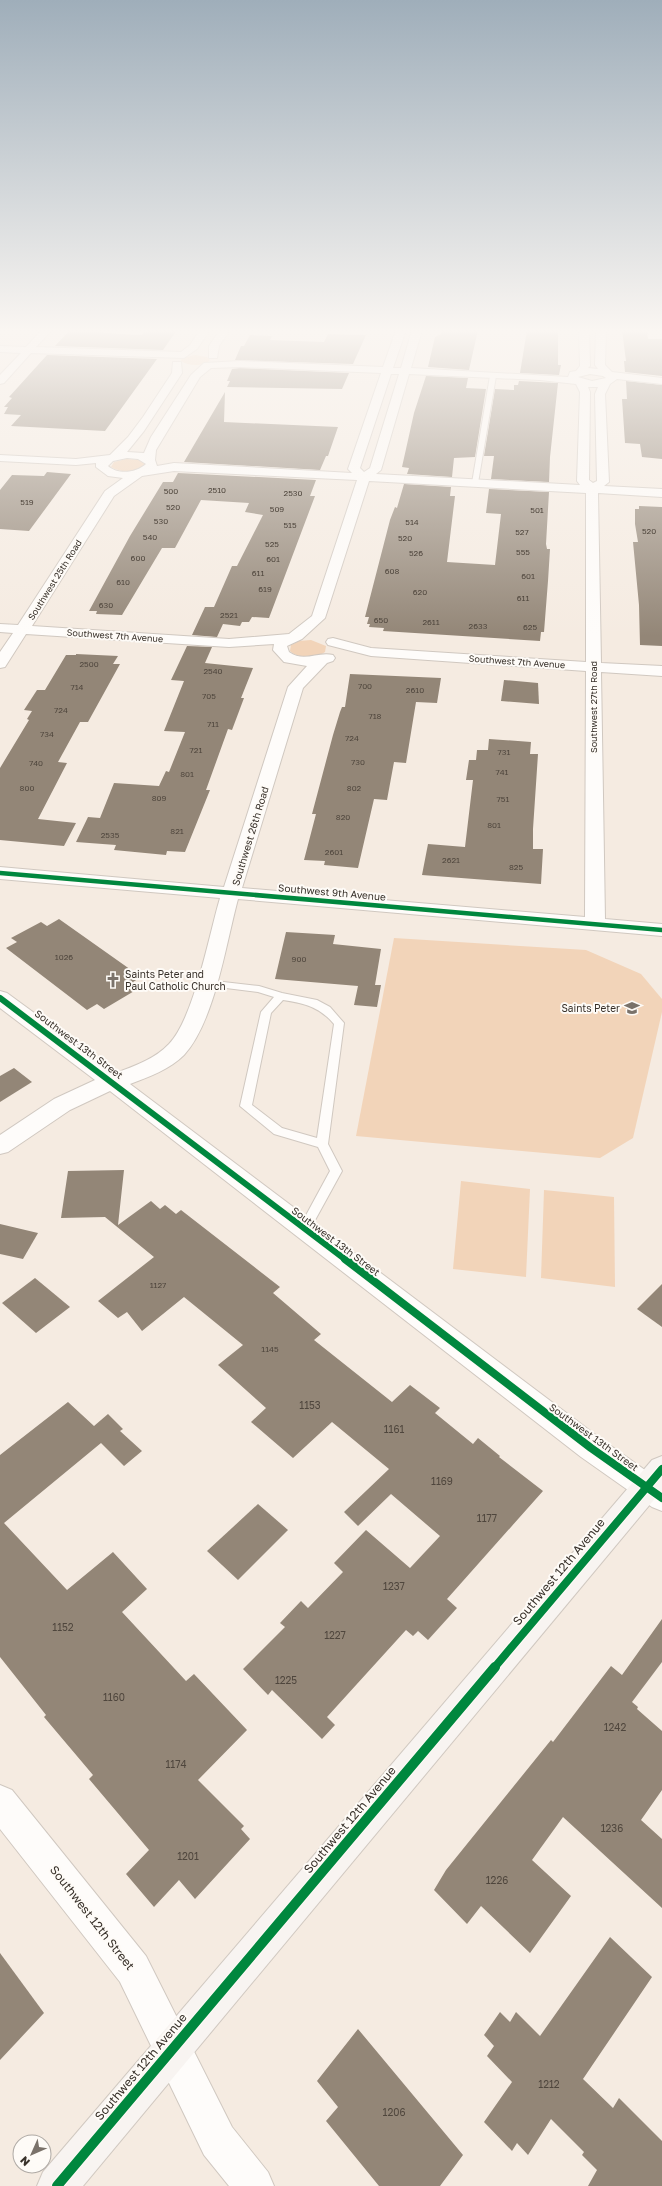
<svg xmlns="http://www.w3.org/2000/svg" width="662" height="2186" font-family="'Golos Text',sans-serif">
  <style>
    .green { fill: #f2d4b9 }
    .building { fill: #938677 }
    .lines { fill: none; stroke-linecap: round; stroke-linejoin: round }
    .lane-casing { stroke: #d0c8c0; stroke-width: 2 }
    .street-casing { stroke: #d0c8c0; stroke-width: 2 }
    .secondary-casing { stroke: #d0c8c0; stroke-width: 2 }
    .lane { fill: #fefcfa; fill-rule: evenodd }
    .street { fill: #fefcfa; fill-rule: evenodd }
    .secondary { fill: #f8f4f1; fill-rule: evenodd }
    .cycleway-far3-casing { stroke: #fefbf7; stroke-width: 6 }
    .cycleway-far2-casing { stroke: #fefbf7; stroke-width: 8 }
    .cycleway-far1-casing { stroke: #fefbf7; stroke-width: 10 }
    .cycleway-casing { stroke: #fefbf7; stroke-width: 12 }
    .cycleway-far3 { stroke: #00873e; stroke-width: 4.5 }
    .cycleway-far2 { stroke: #00873e; stroke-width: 6 }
    .cycleway-far1 { stroke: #00873e; stroke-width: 8 }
    .cycleway { stroke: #00873e; stroke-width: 10 }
    .labels { text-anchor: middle; stroke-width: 4; stroke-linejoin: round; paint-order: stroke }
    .number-label { font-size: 8px; fill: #4f463d }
    .far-street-label { font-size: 9px; fill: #38312a; stroke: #fefbf7 }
    .street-label { font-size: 10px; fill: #38312a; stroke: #fefbf7 }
    .poi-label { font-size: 10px; fill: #38312a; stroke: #fefbf7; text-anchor: start }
    .near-number-label { font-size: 10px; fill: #4f463d }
    .near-street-label { font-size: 12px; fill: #38312a; stroke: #fefbf7 }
  </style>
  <rect width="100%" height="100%" fill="#f5ebe1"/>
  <g class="green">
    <path d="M195,355L207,357L210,360C204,367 188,366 181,361L182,358Z"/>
    <path d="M126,459L139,460L145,464C138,473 120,473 111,467L114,462Z"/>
    <path d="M311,640L326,646L325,652C316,659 299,659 290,651L291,645L299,641Z"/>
    <polygon points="394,938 586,950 641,974 662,999 662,1012 633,1138 600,1158 356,1136"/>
    <polygon points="461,1181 530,1189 526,1277 453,1269"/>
    <polygon points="544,1190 614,1197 615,1287 541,1278"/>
  </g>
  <g class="building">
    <polygon points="148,330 177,330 163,350 55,346 69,331 141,335"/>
    <polygon points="442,330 478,330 469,370 428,367 435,337 441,334"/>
    <polygon points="527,330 558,330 558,365 561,365 559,375 520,373"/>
    <polygon points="622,330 647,330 648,339 662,339 662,376 625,372 624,361 626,361"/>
    <polygon points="328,334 366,335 353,364 235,360 241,346 244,346 250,335 272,336 270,340 324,342"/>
    <polygon points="47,355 157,359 105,431 11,426 21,415 4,414 8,407 4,407 12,398 9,397"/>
    <polygon points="232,369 240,368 349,373 342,389 227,387 230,381 227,381"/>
    <polygon points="426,376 468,378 466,388 486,389 475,457 454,458 452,477 407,474 409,468 402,467 414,413"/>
    <polygon points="519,381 558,383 550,457 549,482 491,479 494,456 484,456 495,389 514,390 514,385 518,385"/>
    <polygon points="626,381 662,385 662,459 642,457 640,444 625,443 622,399 627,399"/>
    <polygon points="225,392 224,422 338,427 328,456 326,456 320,470 184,462"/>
    <polygon points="47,472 71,474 29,531 0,529 0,490 12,475 44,476"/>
    <polygon points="178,473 316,480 310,496 315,496 269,618 252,617 249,622 242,622 240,626 223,624 217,637 192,635 205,607 214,607 232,566 237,566 263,515 245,512 249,503 201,500 175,548 162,548 122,615 96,614 97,611 89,611 130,536 163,482 173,482"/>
    <polygon points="404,484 451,487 450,496 455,496 447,562 495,565 501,514 486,513 489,489 549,492 546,544 547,549 550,549 548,581 544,632 541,632 540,641 383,631 384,628 369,627 370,624 367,624 369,617 365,617 390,520 395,507 397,508"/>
    <polygon points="639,506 662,507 662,646 640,645 639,605 633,542 638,542 635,524 635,509 639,509"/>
    <polygon points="187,646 212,647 205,663 253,668 241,698 244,698 232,730 228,729 206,790 210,790 185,852 167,851 166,855 114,850 116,845 76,842 88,817 100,818 114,783 159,786 166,771 169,772 185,732 164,731 184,681 171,680"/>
    <polygon points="76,654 118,656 113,664 120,664 88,722 80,722 58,762 67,763 38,819 76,823 64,846 0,840 0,768 29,720 27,719 32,711 24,710 37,690 45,690 66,655 76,655"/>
    <polygon points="350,674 441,678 437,703 416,702 406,763 394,762 387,800 374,799 358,868 324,865 325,861 304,860 316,814 312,814 333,735 340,712 342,707 345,707"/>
    <polygon points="504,680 538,683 539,704 501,701"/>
    <polygon points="489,739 531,742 530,754 538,754 533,829 533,849 543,849 541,884 422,875 428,844 465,847 473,780 466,780 469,760 476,760 477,750 488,750"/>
    <polygon points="59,919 141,977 133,982 141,987 104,1009 97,1004 87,1010 6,948 17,942 11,938 41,922 47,926"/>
    <polygon points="286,932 335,935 333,944 381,949 375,985 381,985 377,1007 354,1005 358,986 275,979"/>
    <polygon points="14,1068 32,1082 0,1102 0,1076"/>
    <polygon points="124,1170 118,1225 151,1201 160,1209 165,1205 176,1214 181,1210 280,1287 273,1293 321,1334 314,1340 392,1402 410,1385 440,1408 435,1413 473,1444 478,1438 500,1456 499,1457 543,1491 447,1599 457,1608 428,1640 418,1631 413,1636 406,1630 327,1717 335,1725 322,1739 272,1690 268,1695 243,1669 285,1627 280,1623 301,1601 308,1608 343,1572 334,1563 366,1530 410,1568 440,1536 391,1494 358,1526 344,1512 389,1469 332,1422 293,1458 251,1422 266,1408 218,1365 243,1345 184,1297 142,1331 127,1312 118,1318 98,1301 154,1257 105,1217 61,1218 68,1171"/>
    <polygon points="0,1224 38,1233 23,1259 0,1254"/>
    <polygon points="35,1278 70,1307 36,1333 2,1303"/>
    <polygon points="662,1284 662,1327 637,1309"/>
    <polygon points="68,1402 94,1426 108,1414 123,1429 120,1431 142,1451 124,1466 101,1443 4,1523 67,1590 113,1552 147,1589 122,1612 186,1681 194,1674 247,1730 198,1780 244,1826 241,1829 250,1839 195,1899 179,1880 154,1907 126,1874 149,1850 89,1779 93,1775 44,1717 46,1715 0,1657 0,1455"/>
    <polygon points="258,1504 288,1530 238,1580 207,1551"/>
    <polygon points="662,1619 662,1662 632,1702 638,1707 637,1709 662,1731 662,1790 641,1820 662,1839 662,1908 563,1817 532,1860 571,1896 530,1953 481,1906 467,1924 434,1890 446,1870 551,1740 553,1742 611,1666 622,1675"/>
    <polygon points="610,1937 652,1977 583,2079 613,2108 619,2098 662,2141 662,2186 588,2186 597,2170 582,2155 584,2152 551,2119 528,2155 517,2143 512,2151 484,2122 512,2082 487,2056 494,2046 484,2035 500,2012 510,2022 516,2012 540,2036"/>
    <polygon points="0,1953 44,2013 0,2060"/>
    <polygon points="358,2029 463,2155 440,2186 379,2186 326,2121 338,2107 317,2081"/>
  </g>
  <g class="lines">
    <g class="lane-casing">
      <g id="lane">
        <polygon points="493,374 496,376 478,483 475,485 472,483 490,376"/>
        <path d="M206,980L259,986L282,993L317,1000L330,1007L344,1023L328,1144L342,1171L308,1233L304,1235L300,1233L298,1230L330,1171L318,1147L274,1134L240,1106L261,1012L274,997L258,992L202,985L201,983ZM283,1000C304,1003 320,1007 334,1024L317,1138L282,1128L252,1105L271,1013Z"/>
      </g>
    </g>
    <g class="street-casing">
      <g id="street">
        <polygon points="42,330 52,330 36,347 181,352 190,345 200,330 210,330 197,349 184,358 31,353 4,383 0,384 0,375 21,353 0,352 0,346 26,347"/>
        <polygon points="220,330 230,330 219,346 217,358 209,358 209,346"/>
        <path d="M396,330H406L393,368H401L412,330H422L411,368L568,377L570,372L576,371L580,366L579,330H589L590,366L588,368L598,369L595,365L596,330H606L605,365L612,372L662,378V384L617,379L610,384L605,394L609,482L604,486L662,489V497L598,493L601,663L662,666V676L601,672L605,919L662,924V936L238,899C226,943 215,1021 184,1055C170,1069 149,1077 130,1084L601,1439L662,1482V1511L652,1507L581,1457L110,1091L70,1110L8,1152L0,1154V1135L54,1099L95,1080L0,1008V991L7,993L116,1073C134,1066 155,1059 169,1044C194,1018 209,935 220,898L0,879V867L224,887L288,687L307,666L284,662L273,650L274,644L229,647L26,634L5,667L0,668V652L13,633L0,632V624L18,625L105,491L123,478L108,476L96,467V463L76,465L0,461V455L76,459L110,455L128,437L143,417L172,373L173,362H181L182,373L144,431L127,452L144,453L151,437L191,375L204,363L240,361L383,367ZM240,367L381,373L348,469L352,473L174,463L157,466L155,460L156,450L200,377L211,368ZM391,374H399L370,468L364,472L360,468ZM409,374L540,380L576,384L580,392L577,481L580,485L376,474L381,470ZM590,374L603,376L606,378L592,381L578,377ZM588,387H598L595,394L597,481L593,483L589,480L590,392ZM127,458L138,459L146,464C136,473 118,475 108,466L113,461ZM174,471L357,480L312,616L289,634L229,639L32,626L114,496L142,476ZM369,481L586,493V662L371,648L333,638L328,639L326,642L328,645L371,656L586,671L585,917L242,888L303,688L327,663L333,661L335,658L333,655C318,651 304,663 289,652L287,646L302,639L325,618Z"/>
        <polygon points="0,1785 12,1790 146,1956 232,2127 268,2172 274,2186 229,2186 204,2155 120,1982 0,1829"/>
      </g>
    </g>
    <g class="secondary-casing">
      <polygon id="secondary" points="662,1456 662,1490 83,2186 37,2186 43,2172 652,1460"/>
    </g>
    <use href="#lane" class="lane"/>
    <use href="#street" class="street"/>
    <use href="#secondary" class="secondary"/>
    <g class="cycleway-far3-casing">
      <polyline id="cycleway-far3" points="0,873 662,930"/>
    </g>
    <g class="cycleway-far2-casing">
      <polyline id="cycleway-far2" points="0,998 346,1260"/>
    </g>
    <g class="cycleway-far1-casing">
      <g id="cycleway-far1">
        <polyline points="345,1259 591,1448 662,1498"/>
        <polyline points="494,1668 662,1469"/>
      </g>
    </g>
    <g class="cycleway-casing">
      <polyline id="cycleway" points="57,2186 495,1667"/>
    </g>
    <use href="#cycleway-far3" class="cycleway-far3"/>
    <use href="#cycleway-far2" class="cycleway-far2"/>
    <use href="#cycleway-far1" class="cycleway-far1"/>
    <use href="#cycleway" class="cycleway"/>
  </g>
  <linearGradient id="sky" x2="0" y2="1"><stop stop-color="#9faeba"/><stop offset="0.52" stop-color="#faf6f2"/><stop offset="1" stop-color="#faf6f2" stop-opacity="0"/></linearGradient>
  <rect width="662" height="636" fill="url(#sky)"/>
  <defs>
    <g id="church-bare" transform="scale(1.2)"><path d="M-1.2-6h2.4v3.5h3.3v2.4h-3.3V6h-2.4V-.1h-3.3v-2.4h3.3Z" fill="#7a726a" stroke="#fefbf7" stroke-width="2.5" paint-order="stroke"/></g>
    <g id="school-bare" transform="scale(1.2)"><path d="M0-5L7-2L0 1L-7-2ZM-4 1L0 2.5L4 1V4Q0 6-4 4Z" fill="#7a726a" stroke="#fefbf7" stroke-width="2.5" paint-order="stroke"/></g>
  </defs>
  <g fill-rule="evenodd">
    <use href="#church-bare" x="113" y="980"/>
    <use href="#school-bare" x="632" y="1008"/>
  </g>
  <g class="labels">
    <g class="number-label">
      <text x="217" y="493">2510</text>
      <text x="171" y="494">500</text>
      <text x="293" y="496">2530</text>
      <text x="27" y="505">519</text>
      <text x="173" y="510">520</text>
      <text x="277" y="512">509</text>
      <text x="537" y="513">501</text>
      <text x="161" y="524">530</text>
      <text x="412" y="525">514</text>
      <text x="290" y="528">515</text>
      <text x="649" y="534">520</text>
      <text x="522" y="535">527</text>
      <text x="150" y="540">540</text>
      <text x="405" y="541">520</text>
      <text x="272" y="547">525</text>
      <text x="523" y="555">555</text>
      <text x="416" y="556">526</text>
      <text x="138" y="561">600</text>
      <text x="273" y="562">601</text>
      <text x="392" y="574">608</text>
      <text x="258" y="576">611</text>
      <text x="528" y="579">601</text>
      <text x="123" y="585">610</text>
      <text x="265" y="592">619</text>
      <text x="420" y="595">620</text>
      <text x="523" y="601">611</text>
      <text x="106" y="608">630</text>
      <text x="229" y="618">2521</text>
      <text x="381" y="623">650</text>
      <text x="431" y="625">2611</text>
      <text x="478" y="629">2633</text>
      <text x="530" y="630">625</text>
      <text x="89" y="667">2500</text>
      <text x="213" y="674">2540</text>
      <text x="365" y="689">700</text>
      <text x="77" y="690">714</text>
      <text x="415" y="693">2610</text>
      <text x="209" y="699">705</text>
      <text x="61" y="713">724</text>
      <text x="375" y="719">718</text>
      <text x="213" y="727">711</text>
      <text x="47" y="737">734</text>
      <text x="352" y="741">724</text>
      <text x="196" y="753">721</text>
      <text x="504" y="755">731</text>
      <text x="358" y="765">730</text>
      <text x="36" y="766">740</text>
      <text x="502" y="775">741</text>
      <text x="187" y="777">801</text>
      <text x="27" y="791">800</text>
      <text x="354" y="791">802</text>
      <text x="159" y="801">809</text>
      <text x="503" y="802">751</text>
      <text x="343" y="820">820</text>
      <text x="494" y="828">801</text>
      <text x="177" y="834">821</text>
      <text x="110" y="838">2535</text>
      <text x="334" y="855">2601</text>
      <text x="451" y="863">2621</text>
      <text x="516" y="870">825</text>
      <text x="64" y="960">1026</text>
      <text x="299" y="962">900</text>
      <text x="158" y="1288">1127</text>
      <text x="270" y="1352">1145</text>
    </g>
    <g class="far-street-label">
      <text transform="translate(55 580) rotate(-58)" y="3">Southwest 25th Road</text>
      <text transform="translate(115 636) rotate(4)" y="3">Southwest 7th Avenue</text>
      <text transform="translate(517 662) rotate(4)" y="3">Southwest 7th Avenue</text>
      <text transform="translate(594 707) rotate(-90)" y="3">Southwest 27th Road</text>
    </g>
    <g class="street-label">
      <text transform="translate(250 836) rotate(-73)" y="4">Southwest 26th Road</text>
      <text transform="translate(332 892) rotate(5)" y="4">Southwest 9th Avenue</text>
      <text transform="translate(79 1044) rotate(37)" y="4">Southwest 13th Street</text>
      <text transform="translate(336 1241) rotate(37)" y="4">Southwest 13th Street</text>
      <text transform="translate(594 1437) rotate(36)" y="4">Southwest 13th Street</text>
    </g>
    <g class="poi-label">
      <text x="125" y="978">Saints Peter and<tspan x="125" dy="12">Paul Catholic Church</tspan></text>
      <text x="620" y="1012" text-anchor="end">Saints Peter</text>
    </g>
    <g class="near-number-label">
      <text x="310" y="1409">1153</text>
      <text x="394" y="1433">1161</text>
      <text x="442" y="1485">1169</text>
      <text x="487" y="1522">1177</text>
      <text x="394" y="1590">1237</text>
      <text x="63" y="1631">1152</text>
      <text x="335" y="1639">1227</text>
      <text x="286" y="1684">1225</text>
      <text x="114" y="1701">1160</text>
      <text x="615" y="1731">1242</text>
      <text x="176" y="1768">1174</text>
      <text x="612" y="1832">1236</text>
      <text x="188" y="1860">1201</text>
      <text x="497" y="1884">1226</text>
      <text x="549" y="2088">1212</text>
      <text x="394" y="2116">1206</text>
    </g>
    <g class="near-street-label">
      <text transform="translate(559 1572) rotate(-50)" y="4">Southwest 12th Avenue</text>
      <text transform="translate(350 1820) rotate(-50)" y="4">Southwest 12th Avenue</text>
      <text transform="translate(92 1918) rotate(52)" y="4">Southwest 12th Street</text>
      <text transform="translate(141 2067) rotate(-50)" y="4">Southwest 12th Avenue</text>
    </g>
  </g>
  <g transform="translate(32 2154) rotate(225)"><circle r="19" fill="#fefbf7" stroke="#afaaa5"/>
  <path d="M0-3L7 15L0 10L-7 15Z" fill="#7a726a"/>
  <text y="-6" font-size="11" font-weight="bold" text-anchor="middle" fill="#38312a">N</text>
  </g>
</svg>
